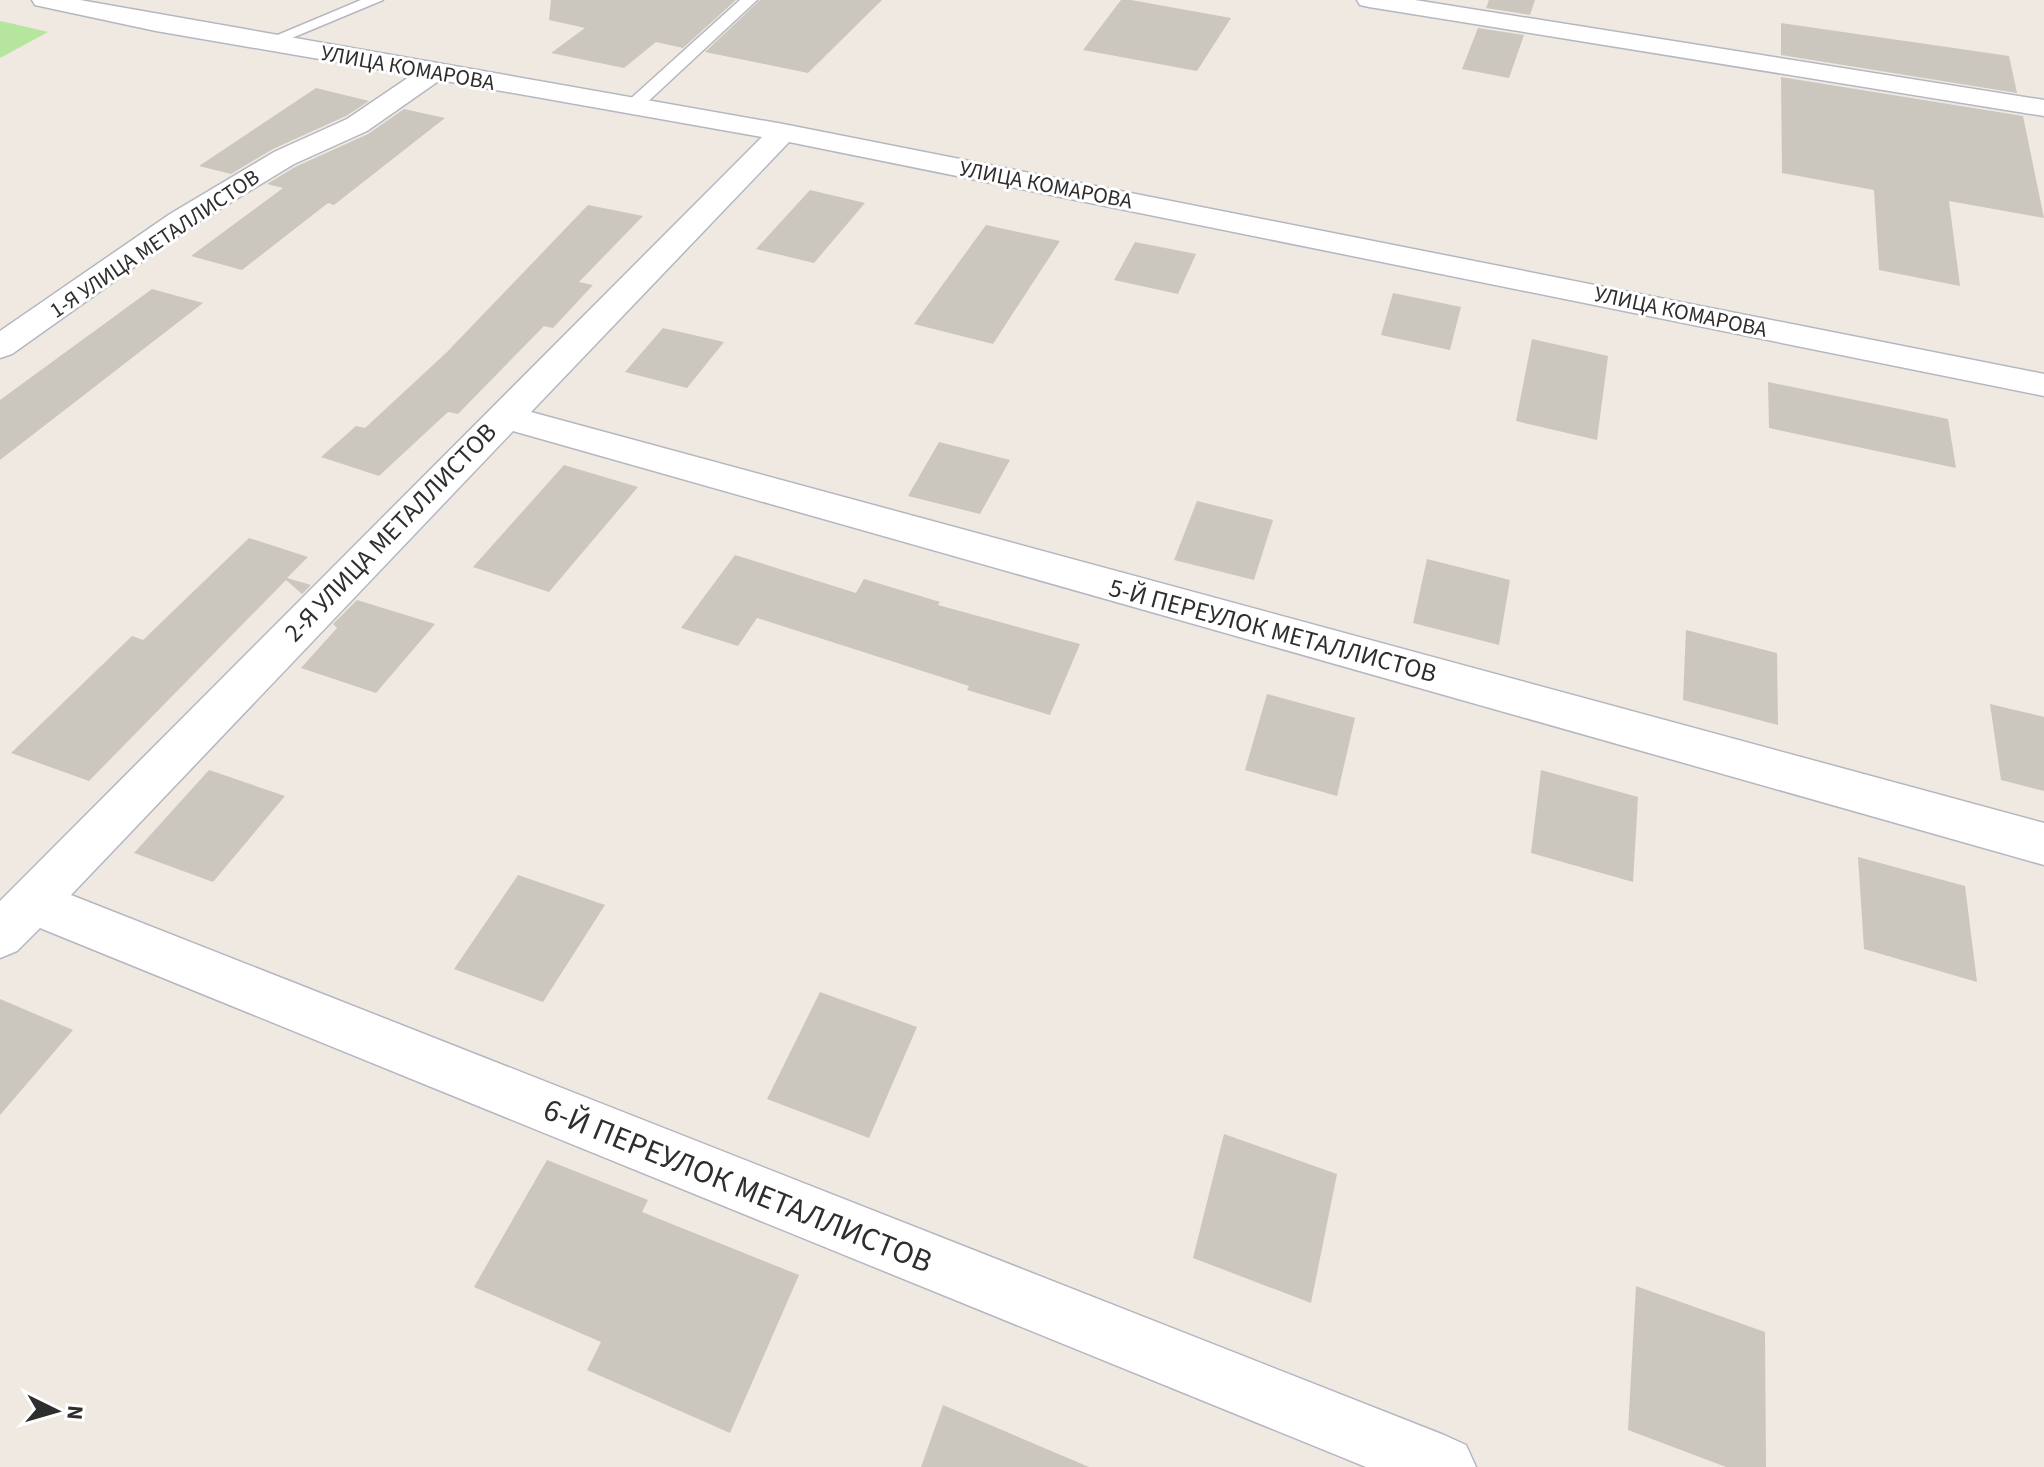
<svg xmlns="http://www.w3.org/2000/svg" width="2044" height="1467" font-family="'Source Sans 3',sans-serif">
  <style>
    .green { fill: #b6e59e }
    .building { fill: #cbc7bf }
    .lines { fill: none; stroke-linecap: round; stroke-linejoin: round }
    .lane-casing { stroke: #b4b7c1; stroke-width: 3 }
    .street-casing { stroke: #b4b7c1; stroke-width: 3 }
    .lane { fill: #fff; fill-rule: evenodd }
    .street { fill: #fff; fill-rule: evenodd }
    .labels { text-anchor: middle; stroke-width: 6; stroke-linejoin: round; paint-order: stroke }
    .far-street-label { font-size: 22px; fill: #2e2e2e; stroke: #fff }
    .street-label { font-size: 26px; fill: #2e2e2e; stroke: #fff }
    .near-street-label { font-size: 32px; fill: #2e2e2e; stroke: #fff }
  </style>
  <rect width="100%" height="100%" fill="#efe9e1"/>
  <polygon class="green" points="0,22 1,21 48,32 0,58"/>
  <g class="building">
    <polygon points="551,0 736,0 683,48 656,42 624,68 551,53 585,28 549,20"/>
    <polygon points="760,0 882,0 808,73 705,52"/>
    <polygon points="1121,0 1131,0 1231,18 1197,71 1083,50"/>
    <polygon points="1489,0 1535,0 1530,15 1486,8"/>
    <polygon points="1781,23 2009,56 2017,93 1781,55"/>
    <polygon points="1478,28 1524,35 1509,78 1462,69"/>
    <polygon points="1781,77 2023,116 2044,218 1949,201 1960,286 1879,270 1874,190 1782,173"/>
    <polygon points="316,88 369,101 346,116 273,149 231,174 199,166"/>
    <polygon points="404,109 445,118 334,205 328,203 242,270 191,256 283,188 267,184 295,167 368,134"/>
    <polygon points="810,190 865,203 814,263 756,249"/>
    <polygon points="588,205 643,216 579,282 593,285 553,328 544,326 458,414 448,412 379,476 321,457 356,426 365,428 447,352"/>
    <polygon points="986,225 1060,241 993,344 914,324"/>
    <polygon points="1135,242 1196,254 1178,294 1114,280"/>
    <polygon points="152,289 203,303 0,460 0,400"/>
    <polygon points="1393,293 1461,307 1450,350 1381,335"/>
    <polygon points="663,328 724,342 687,388 625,372"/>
    <polygon points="1532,339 1608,356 1597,440 1516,421"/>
    <polygon points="1768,382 1948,419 1956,468 1769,428"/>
    <polygon points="939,442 1010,460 980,514 908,496"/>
    <polygon points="564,465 638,487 549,592 473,567"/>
    <polygon points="1197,501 1273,520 1254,580 1174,560"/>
    <polygon points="249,538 308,557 287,578 311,585 302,594 286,580 89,781 11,753 132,636 143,640"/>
    <polygon points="735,555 856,593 864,579 940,602 938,605 1080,644 1050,715 967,690 969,686 757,618 738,646 681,628"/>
    <polygon points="1427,559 1510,580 1499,645 1413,623"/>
    <polygon points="357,600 435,624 376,693 301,668 337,628 333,624"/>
    <polygon points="1686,630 1777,653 1778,725 1683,700"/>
    <polygon points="1267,694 1355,718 1337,796 1245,770"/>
    <polygon points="1990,704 2044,717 2044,791 2001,780"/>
    <polygon points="209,770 285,796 213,882 134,853"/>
    <polygon points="1541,770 1638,797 1633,882 1531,853"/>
    <polygon points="1858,857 1965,886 1977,982 1864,949"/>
    <polygon points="518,875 605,905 543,1002 454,969"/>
    <polygon points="820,992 917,1027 869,1138 767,1099"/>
    <polygon points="0,999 73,1030 0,1115"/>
    <polygon points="1224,1134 1337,1174 1311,1303 1193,1258"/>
    <polygon points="547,1160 648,1200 642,1212 799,1275 730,1433 587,1370 601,1342 474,1287"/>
    <polygon points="1636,1286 1765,1332 1766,1467 1726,1467 1628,1430"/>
    <polygon points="943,1405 1089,1467 921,1467"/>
  </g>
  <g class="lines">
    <g class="lane-casing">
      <g id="lane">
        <polygon points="361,0 383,0 275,45 263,45 261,42"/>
        <polygon points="740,0 757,0 640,109 628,109 625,105 628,101"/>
      </g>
    </g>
    <g class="street-casing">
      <g id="street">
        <polygon points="32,0 80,0 783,124 2044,374 2044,396 789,142 531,412 2044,823 2044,865 513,431 71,895 1444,1435 1466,1445 1476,1467 1366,1467 40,928 17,951 0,958 0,901 762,137 440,80 367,131 294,164 192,226 12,354 0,358 0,331 170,214 274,152 347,119 412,75 156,31 44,7 35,5"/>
        <polygon points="1357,0 1415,0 2044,100 2044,116 1369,7 1360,5"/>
      </g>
    </g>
    <use href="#lane" class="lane"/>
    <use href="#street" class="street"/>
  </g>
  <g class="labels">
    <g class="far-street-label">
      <text transform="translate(408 67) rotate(10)" y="8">УЛИЦА КОМАРОВА</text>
      <text transform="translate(1046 184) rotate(11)" y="8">УЛИЦА КОМАРОВА</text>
      <text transform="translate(154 243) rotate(-34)" y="8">1-Я УЛИЦА МЕТАЛЛИСТОВ</text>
      <text transform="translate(1681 311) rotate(12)" y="8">УЛИЦА КОМАРОВА</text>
    </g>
    <g class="street-label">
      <text transform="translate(390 532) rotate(-46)" y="9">2-Я УЛИЦА МЕТАЛЛИСТОВ</text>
      <text transform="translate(1273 630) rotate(15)" y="9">5-Й ПЕРЕУЛОК МЕТАЛЛИСТОВ</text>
    </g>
    <g class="near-street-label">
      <text transform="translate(738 1185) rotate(22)" y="11">6-Й ПЕРЕУЛОК МЕТАЛЛИСТОВ</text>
    </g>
  </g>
  <g transform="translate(56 1411) rotate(95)" stroke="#ffffff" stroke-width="6" paint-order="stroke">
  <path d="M0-6L14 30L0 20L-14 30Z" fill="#2e2e2e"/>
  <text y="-12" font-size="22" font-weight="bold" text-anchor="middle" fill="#2e2e2e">N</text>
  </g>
</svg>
